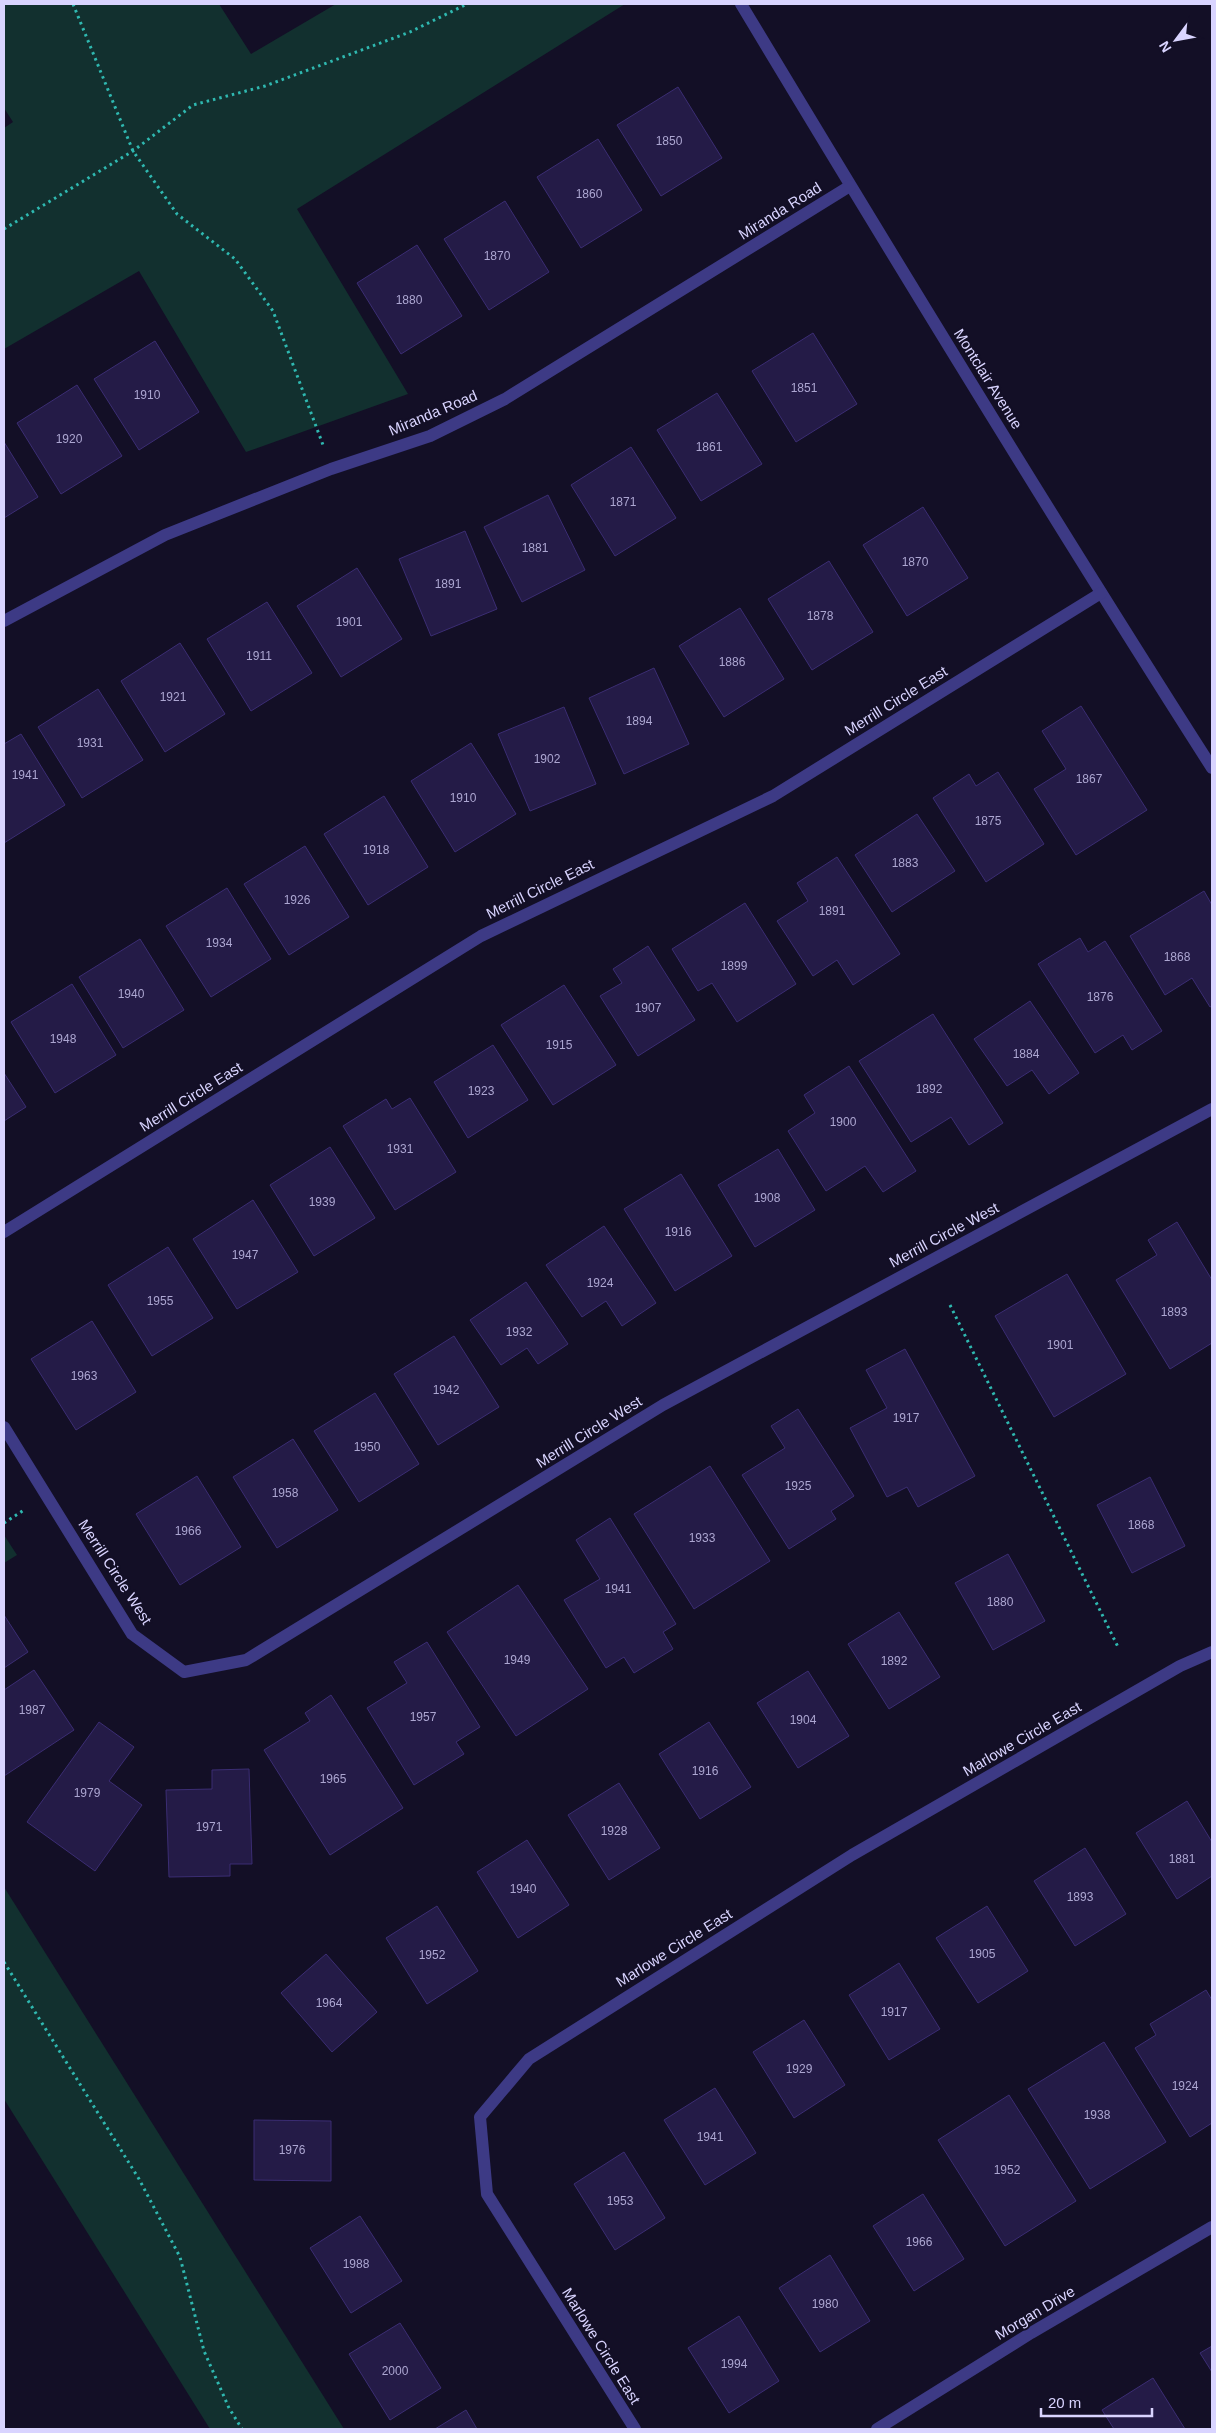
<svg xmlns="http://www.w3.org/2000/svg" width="1216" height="2433" font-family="Helvetica,sans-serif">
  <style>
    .green { fill: #12302f }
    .building { fill: #241b47; stroke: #3b2d73 }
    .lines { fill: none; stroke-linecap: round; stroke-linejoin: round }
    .path { stroke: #2fb8b0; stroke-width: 3; stroke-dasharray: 2.5 4; stroke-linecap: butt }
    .minor { stroke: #3d3a85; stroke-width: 12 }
    .labels { text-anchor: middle; stroke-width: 4; stroke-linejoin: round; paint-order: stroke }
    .number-label { font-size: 12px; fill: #aca6d1 }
    .street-label { font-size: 15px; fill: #d9d4ff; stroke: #130f26 }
  </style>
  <rect width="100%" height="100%" fill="#130f26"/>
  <g class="green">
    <polygon points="4,4 219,4 251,54 336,4 625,4 297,209 408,394 246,452 139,271 4,349 4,128 13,122 4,108"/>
    <polygon points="4,1535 17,1555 4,1563"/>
    <polygon points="4,1887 344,2429 210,2429 4,2099"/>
  </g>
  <g class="building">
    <polygon points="678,87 722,158 661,196 617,125"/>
    <polygon points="598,139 642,210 581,248 537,177"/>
    <polygon points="505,201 549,272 489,310 444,239"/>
    <polygon points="417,245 462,316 401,354 357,283"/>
    <polygon points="813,333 857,404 796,442 752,371"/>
    <polygon points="155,341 199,412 139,450 94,379"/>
    <polygon points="77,385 122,456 61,494 17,423"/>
    <polygon points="717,393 762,464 701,501 657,430"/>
    <polygon points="4,442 38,497 4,518"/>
    <polygon points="631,447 676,518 615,556 571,485"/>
    <polygon points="548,495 585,570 522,602 484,527"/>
    <polygon points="923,507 968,578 907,616 863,545"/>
    <polygon points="465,531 497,609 431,636 399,559"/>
    <polygon points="829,561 873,632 812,670 768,599"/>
    <polygon points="357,568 402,639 341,677 297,606"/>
    <polygon points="267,602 312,673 251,711 207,639"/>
    <polygon points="740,608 784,679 724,717 679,646"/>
    <polygon points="180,643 225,714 165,752 121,681"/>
    <polygon points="654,668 689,744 624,774 589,698"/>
    <polygon points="98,689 143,760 82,798 38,727"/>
    <polygon points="1081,706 1147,810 1076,855 1034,789 1066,769 1042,731"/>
    <polygon points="564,707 596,784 530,811 498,734"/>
    <polygon points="21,734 65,805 4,843 4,744"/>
    <polygon points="471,743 516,814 455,852 411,781"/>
    <polygon points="998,772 1044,844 986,882 933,798 969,774 976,786"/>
    <polygon points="384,796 428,867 368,905 324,834"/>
    <polygon points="917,814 955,871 892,912 855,855"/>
    <polygon points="305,846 349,917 289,955 244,884"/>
    <polygon points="837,857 900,954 853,985 837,960 813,976 777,921 808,901 797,883"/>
    <polygon points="227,888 271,959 211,997 166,926"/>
    <polygon points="1204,891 1212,905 1212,1006 1210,1007 1192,978 1165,995 1130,936"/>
    <polygon points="745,903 796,984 737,1022 712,983 698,991 672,949"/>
    <polygon points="1080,938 1088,952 1105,941 1162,1031 1132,1050 1123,1035 1095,1053 1038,964"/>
    <polygon points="140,939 184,1010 123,1048 79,977"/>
    <polygon points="648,946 695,1020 638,1056 600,996 622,983 613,969"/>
    <polygon points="72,984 116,1055 55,1093 11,1022"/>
    <polygon points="564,985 616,1065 553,1105 501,1025"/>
    <polygon points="1030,1001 1079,1073 1049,1094 1032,1070 1007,1086 974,1039"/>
    <polygon points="933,1014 1003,1123 969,1145 951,1117 911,1142 859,1061"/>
    <polygon points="493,1045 528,1100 468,1138 434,1082"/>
    <polygon points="849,1066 916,1171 883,1192 865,1166 826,1191 788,1131 815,1113 804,1095"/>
    <polygon points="4,1073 26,1107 4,1121"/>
    <polygon points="410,1098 456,1172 395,1210 343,1126 386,1099 392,1109"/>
    <polygon points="330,1147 375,1218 314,1256 270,1185"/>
    <polygon points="778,1149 815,1210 755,1247 718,1185"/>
    <polygon points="681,1174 732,1256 675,1291 624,1209"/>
    <polygon points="253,1200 298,1272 237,1309 193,1239"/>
    <polygon points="1177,1222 1212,1280 1212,1343 1170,1369 1116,1280 1157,1255 1148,1240"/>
    <polygon points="604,1226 656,1303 622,1326 606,1301 582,1317 546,1265"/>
    <polygon points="168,1247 213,1318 152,1356 108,1285"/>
    <polygon points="1067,1274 1126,1374 1054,1417 995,1316"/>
    <polygon points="526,1282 568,1344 538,1364 527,1348 501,1365 470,1320"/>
    <polygon points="92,1321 136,1392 76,1430 31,1359"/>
    <polygon points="454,1336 499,1407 438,1445 394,1374"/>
    <polygon points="905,1349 975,1476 918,1507 907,1487 887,1497 850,1428 887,1408 866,1370"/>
    <polygon points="375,1393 419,1464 359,1502 314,1431"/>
    <polygon points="798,1409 854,1496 831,1511 836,1519 789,1549 742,1475 785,1448 771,1426"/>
    <polygon points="293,1439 338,1510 277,1548 233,1477"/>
    <polygon points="710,1466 770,1561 694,1609 634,1514"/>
    <polygon points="197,1476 241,1547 180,1585 136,1514"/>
    <polygon points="1150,1477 1185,1546 1132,1573 1097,1505"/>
    <polygon points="610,1518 676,1624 663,1632 673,1649 634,1673 624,1657 606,1668 564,1600 600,1579 576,1540"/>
    <polygon points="1008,1554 1045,1621 993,1650 955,1583"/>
    <polygon points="518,1585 588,1689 516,1736 447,1632"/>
    <polygon points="899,1612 940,1677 889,1709 848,1644"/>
    <polygon points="4,1615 28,1652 4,1668"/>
    <polygon points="427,1642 480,1727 456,1742 464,1754 414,1785 367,1708 407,1683 394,1662"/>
    <polygon points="34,1670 74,1730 4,1776 4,1690"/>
    <polygon points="808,1671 849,1736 798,1768 757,1703"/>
    <polygon points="331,1695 403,1808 330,1855 264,1750 310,1721 305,1713"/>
    <polygon points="99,1722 134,1747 109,1781 142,1805 95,1871 27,1822"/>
    <polygon points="709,1722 751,1787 700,1819 659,1754"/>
    <polygon points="249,1769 252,1864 230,1864 230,1876 169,1877 166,1790 212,1789 212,1770"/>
    <polygon points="619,1783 660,1848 609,1880 568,1815"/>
    <polygon points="1187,1801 1212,1842 1212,1876 1177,1899 1136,1833"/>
    <polygon points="527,1840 569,1905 518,1938 477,1872"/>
    <polygon points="1085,1848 1126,1914 1075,1946 1034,1881"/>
    <polygon points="437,1906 478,1971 427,2004 386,1938"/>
    <polygon points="987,1906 1028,1971 978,2003 936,1938"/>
    <polygon points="326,1954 377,2012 332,2052 281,1993"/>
    <polygon points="899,1963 940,2029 889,2060 849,1995"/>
    <polygon points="1206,1990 1212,2000 1212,2123 1190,2137 1135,2048 1156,2035 1150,2024"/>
    <polygon points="804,2020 845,2085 794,2118 753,2052"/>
    <polygon points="1104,2042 1166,2142 1090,2189 1028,2089"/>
    <polygon points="715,2088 756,2153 705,2185 664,2120"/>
    <polygon points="1009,2095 1076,2201 1005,2246 938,2140"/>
    <polygon points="254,2120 331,2121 331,2181 254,2180"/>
    <polygon points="624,2152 665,2218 615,2250 574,2184"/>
    <polygon points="923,2194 964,2259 914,2291 873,2226"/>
    <polygon points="360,2216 402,2281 351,2313 310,2248"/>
    <polygon points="830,2255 870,2321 820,2352 779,2288"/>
    <polygon points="739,2316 779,2381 729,2413 688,2348"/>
    <polygon points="400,2323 441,2388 390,2420 349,2354"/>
    <polygon points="1212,2346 1212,2372 1200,2353"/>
    <polygon points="1153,2378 1185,2429 1114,2429 1102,2410"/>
    <polygon points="466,2410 477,2429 435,2429"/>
  </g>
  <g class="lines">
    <g class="path">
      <polyline points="73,4 133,151 177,214 235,259 273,311 323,445"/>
      <polyline points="4,229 133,151 193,105 265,86 410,32 467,4"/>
      <polyline points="950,1305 1119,1649"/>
      <polyline points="4,1523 24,1510"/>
      <polyline points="4,1962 139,2179 180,2257 204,2351 229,2408 242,2429"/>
    </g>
    <g class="minor">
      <path d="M741,4C895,260 1051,516 1212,768"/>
      <polyline points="4,621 165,535 331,469 430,436 505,399 850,186"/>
      <polyline points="4,1232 481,936 773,796 1101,593"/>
      <polyline points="4,1427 132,1634 184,1672 246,1660 663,1405 1212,1109"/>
      <polyline points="635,2429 487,2194 480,2117 529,2059 852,1855 1180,1666 1212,1652"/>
      <polyline points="877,2429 1031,2333 1212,2227"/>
    </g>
  </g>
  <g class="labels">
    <g class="number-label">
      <text x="669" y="145">1850</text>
      <text x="589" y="198">1860</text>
      <text x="497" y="260">1870</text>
      <text x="409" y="304">1880</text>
      <text x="804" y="392">1851</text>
      <text x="147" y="399">1910</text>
      <text x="69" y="443">1920</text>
      <text x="709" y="451">1861</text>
      <text x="623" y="506">1871</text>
      <text x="535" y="552">1881</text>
      <text x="915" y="566">1870</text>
      <text x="448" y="588">1891</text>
      <text x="820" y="620">1878</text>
      <text x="349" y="626">1901</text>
      <text x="259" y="660">1911</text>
      <text x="732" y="666">1886</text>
      <text x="173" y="701">1921</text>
      <text x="639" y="725">1894</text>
      <text x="90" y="747">1931</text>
      <text x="547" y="763">1902</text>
      <text x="25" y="779">1941</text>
      <text x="1089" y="783">1867</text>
      <text x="463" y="802">1910</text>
      <text x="988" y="825">1875</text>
      <text x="376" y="854">1918</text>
      <text x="905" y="867">1883</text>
      <text x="297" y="904">1926</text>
      <text x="832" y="915">1891</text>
      <text x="219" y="947">1934</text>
      <text x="1177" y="961">1868</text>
      <text x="734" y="970">1899</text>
      <text x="131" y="998">1940</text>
      <text x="1100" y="1001">1876</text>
      <text x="648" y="1012">1907</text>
      <text x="63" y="1043">1948</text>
      <text x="559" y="1049">1915</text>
      <text x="1026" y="1058">1884</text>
      <text x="929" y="1093">1892</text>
      <text x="481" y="1095">1923</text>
      <text x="843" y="1126">1900</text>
      <text x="400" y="1153">1931</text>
      <text x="767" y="1202">1908</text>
      <text x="322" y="1206">1939</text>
      <text x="678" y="1236">1916</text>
      <text x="245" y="1259">1947</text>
      <text x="600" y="1287">1924</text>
      <text x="160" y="1305">1955</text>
      <text x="1174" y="1316">1893</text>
      <text x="519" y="1336">1932</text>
      <text x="1060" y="1349">1901</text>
      <text x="84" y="1380">1963</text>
      <text x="446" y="1394">1942</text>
      <text x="906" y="1422">1917</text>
      <text x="367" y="1451">1950</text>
      <text x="798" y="1490">1925</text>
      <text x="285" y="1497">1958</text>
      <text x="1141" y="1529">1868</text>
      <text x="188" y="1535">1966</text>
      <text x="702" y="1542">1933</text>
      <text x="618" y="1593">1941</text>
      <text x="1000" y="1606">1880</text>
      <text x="517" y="1664">1949</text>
      <text x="894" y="1665">1892</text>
      <text x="32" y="1714">1987</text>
      <text x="423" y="1721">1957</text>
      <text x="803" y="1724">1904</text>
      <text x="705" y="1775">1916</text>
      <text x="333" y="1783">1965</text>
      <text x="87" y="1797">1979</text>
      <text x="209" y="1831">1971</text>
      <text x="614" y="1835">1928</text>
      <text x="1182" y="1863">1881</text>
      <text x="523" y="1893">1940</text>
      <text x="1080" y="1901">1893</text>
      <text x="982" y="1958">1905</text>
      <text x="432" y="1959">1952</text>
      <text x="329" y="2007">1964</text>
      <text x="894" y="2016">1917</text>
      <text x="799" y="2073">1929</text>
      <text x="1185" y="2090">1924</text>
      <text x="1097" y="2119">1938</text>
      <text x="710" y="2141">1941</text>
      <text x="292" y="2154">1976</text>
      <text x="1007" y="2174">1952</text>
      <text x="620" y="2205">1953</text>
      <text x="919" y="2246">1966</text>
      <text x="356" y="2268">1988</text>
      <text x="825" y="2308">1980</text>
      <text x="734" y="2368">1994</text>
      <text x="395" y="2375">2000</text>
    </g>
    <g class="street-label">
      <text transform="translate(780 211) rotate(-32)" y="5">Miranda Road</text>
      <text transform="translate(988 379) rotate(58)" y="5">Montclair Avenue</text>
      <text transform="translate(433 413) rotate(-23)" y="5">Miranda Road</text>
      <text transform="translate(896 701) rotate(-32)" y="5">Merrill Circle East</text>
      <text transform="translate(540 889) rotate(-26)" y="5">Merrill Circle East</text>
      <text transform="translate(191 1097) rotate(-32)" y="5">Merrill Circle East</text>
      <text transform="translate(944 1235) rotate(-28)" y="5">Merrill Circle West</text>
      <text transform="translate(589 1432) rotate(-32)" y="5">Merrill Circle West</text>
      <text transform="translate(115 1572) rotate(57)" y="5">Merrill Circle West</text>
      <text transform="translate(1022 1739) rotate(-30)" y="5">Marlowe Circle East</text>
      <text transform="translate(674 1948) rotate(-32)" y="5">Marlowe Circle East</text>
      <text transform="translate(1035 2313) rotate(-31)" y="5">Morgan Drive</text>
      <text transform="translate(601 2346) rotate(58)" y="5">Marlowe Circle East</text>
    </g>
  </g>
  <rect width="1216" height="2433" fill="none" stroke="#d9d4ff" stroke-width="10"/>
  <g transform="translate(1176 40) rotate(238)" stroke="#130f26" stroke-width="4" paint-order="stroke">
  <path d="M0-4L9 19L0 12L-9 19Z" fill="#d9d4ff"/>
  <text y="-8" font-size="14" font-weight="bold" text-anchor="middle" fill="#d9d4ff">N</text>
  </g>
  <path d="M1041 2408v8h111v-8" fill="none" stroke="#d9d4ff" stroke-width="2.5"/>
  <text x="1048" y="2408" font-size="15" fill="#d9d4ff" stroke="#130f26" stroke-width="4" paint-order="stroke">20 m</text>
</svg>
